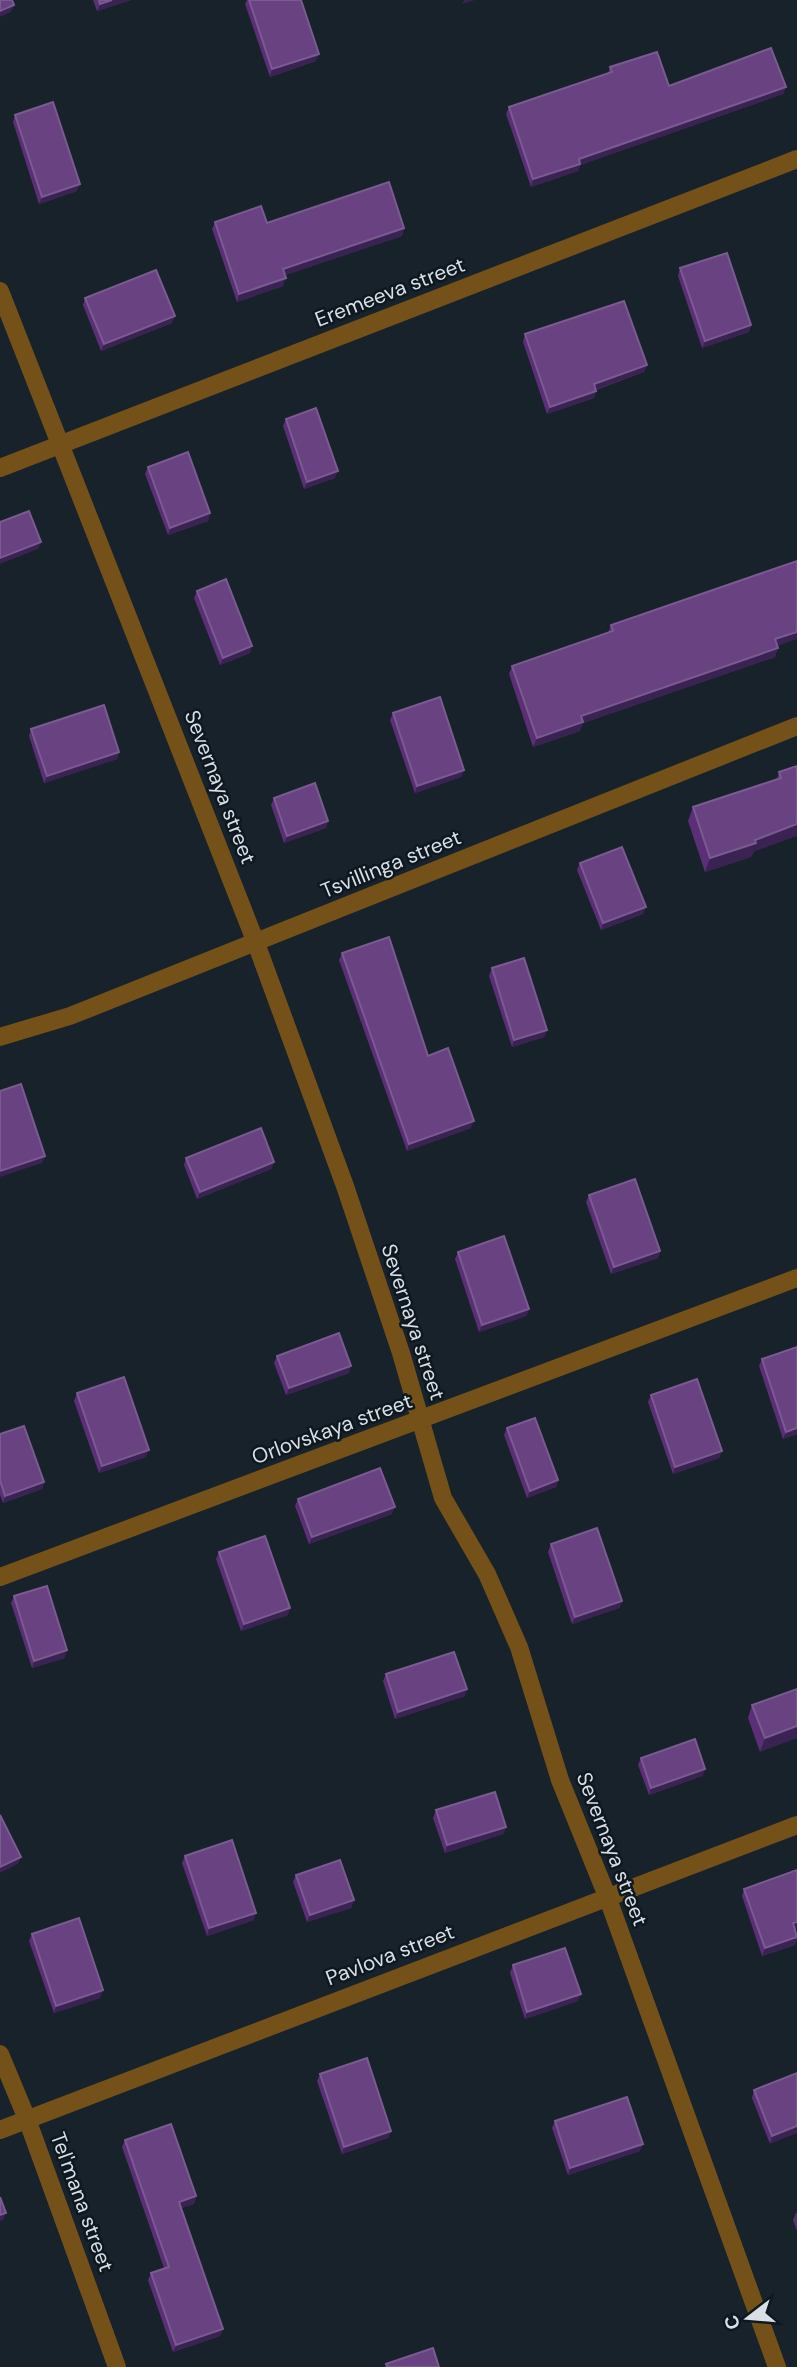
<svg xmlns="http://www.w3.org/2000/svg" width="797" height="2367" font-family="'DM Sans',sans-serif">
  <style>
    .lines { fill: none; stroke-linecap: round; stroke-linejoin: round }
    .minor { stroke: #745119; stroke-width: 18 }
    .tertiary { stroke: #745119; stroke-width: 18 }
    .wall { fill: #5b2f75 }
    .shaded-wall { fill: #3a2252 }
    .building { fill: #694281; stroke: #7a5b91; stroke-width: 2 }
    .labels { text-anchor: middle; stroke-width: 5; stroke-linejoin: round; paint-order: stroke }
    .street-label { font-size: 21px; fill: #d8dfe5; stroke: #0e1820 }
  </style>
  <rect width="100%" height="100%" fill="#17222a"/>
  <g class="lines">
    <g class="minor">
      <polyline points="0,291 256,943 345,1186 401,1353 443,1498 487,1574 519,1647 560,1780 607,1896 777,2367"/>
      <polyline points="0,1037 70,1016 797,726"/>
      <polyline points="0,1577 797,1278"/>
      <polyline points="0,2054 27,2119 117,2367"/>
      <polyline points="0,2130 797,1825"/>
    </g>
    <polyline class="tertiary" points="0,468 797,159"/>
  </g>
  <g class="wall">
    <polygon points="93,0 131,0 97,11"/>
    <polygon points="247,0 301,0 316,61 270,77 245,4"/>
    <polygon points="610,67 669,86 786,87 783,94 580,165 578,171 531,187 506,114 509,107 608,73"/>
    <polygon points="15,115 77,191 39,204 13,122"/>
    <polygon points="215,222 267,223 404,228 402,236 285,275 283,286 237,302 212,229"/>
    <polygon points="680,268 751,325 749,332 702,348 678,276"/>
    <polygon points="85,298 172,323 101,351 83,305"/>
    <polygon points="525,334 647,365 644,372 596,390 594,398 547,414 523,342"/>
    <polygon points="286,419 335,478 304,489 283,426"/>
    <polygon points="148,467 210,513 208,521 168,535 145,474"/>
    <polygon points="197,591 250,653 220,665 194,598"/>
    <polygon points="611,625 778,646 775,657 583,723 580,731 533,747 509,674 512,666 608,633"/>
    <polygon points="393,713 464,770 461,777 415,793 390,720"/>
    <polygon points="31,729 119,752 117,759 44,783 29,736"/>
    <polygon points="797,766 751,857 705,872 688,821 693,807 777,779 779,772"/>
    <polygon points="274,798 328,821 326,828 284,843 271,805"/>
    <polygon points="580,863 643,914 601,930 577,870"/>
    <polygon points="342,953 428,1056 471,1128 407,1151 339,960"/>
    <polygon points="492,968 547,1030 544,1037 512,1047 489,976"/>
    <polygon points="186,1158 274,1162 271,1169 197,1199 184,1165"/>
    <polygon points="589,1195 660,1251 658,1258 611,1274 586,1202"/>
    <polygon points="458,1252 529,1309 526,1316 479,1332 455,1259"/>
    <polygon points="797,1347 797,1434 783,1439 759,1366 762,1359"/>
    <polygon points="277,1356 349,1373 286,1395 274,1363"/>
    <polygon points="77,1393 146,1457 99,1473 74,1401"/>
    <polygon points="651,1395 722,1451 719,1458 673,1474 648,1402"/>
    <polygon points="507,1428 558,1480 556,1487 527,1498 504,1435"/>
    <polygon points="0,1434 44,1482 42,1489 3,1503 0,1495"/>
    <polygon points="298,1499 392,1514 309,1544 295,1506"/>
    <polygon points="551,1544 622,1601 619,1608 572,1624 548,1552"/>
    <polygon points="219,1552 288,1615 241,1631 216,1559"/>
    <polygon points="14,1596 65,1658 32,1668 11,1603"/>
    <polygon points="386,1674 465,1696 395,1719 383,1681"/>
    <polygon points="797,1689 760,1752 748,1718 752,1705"/>
    <polygon points="641,1758 705,1769 702,1776 649,1795 638,1765"/>
    <polygon points="436,1810 506,1827 503,1834 445,1853 433,1818"/>
    <polygon points="185,1856 254,1920 207,1936 182,1863"/>
    <polygon points="797,1870 797,1928 795,1929 797,1939 795,1945 762,1956 742,1896 744,1889"/>
    <polygon points="296,1875 354,1900 351,1908 307,1922 293,1882"/>
    <polygon points="32,1934 100,1998 54,2013 29,1941"/>
    <polygon points="513,1965 578,2001 525,2019 510,1973"/>
    <polygon points="797,2073 770,2144 752,2098 754,2090"/>
    <polygon points="320,2074 391,2131 388,2138 342,2154 317,2081"/>
    <polygon points="555,2121 640,2151 568,2175 552,2128"/>
    <polygon points="125,2140 196,2196 194,2204 181,2208 220,2336 173,2352 148,2280 151,2273 164,2268 122,2147"/>
    <polygon points="796,2213 797,2213 797,2231 793,2220"/>
  </g>
  <g class="shaded-wall">
    <polygon points="112,0 131,0 97,11 100,4"/>
    <polygon points="464,0 475,0 462,4"/>
    <polygon points="14,5 11,12 0,17 0,11"/>
    <polygon points="319,54 316,61 270,77 272,69"/>
    <polygon points="786,87 783,94 580,165 578,171 531,187 533,179 579,159"/>
    <polygon points="80,184 77,191 39,204 42,197"/>
    <polygon points="404,228 402,236 280,277 283,269"/>
    <polygon points="286,278 283,286 237,302 239,294"/>
    <polygon points="175,316 172,323 101,351 104,344"/>
    <polygon points="751,325 749,332 702,348 705,341"/>
    <polygon points="647,365 644,372 591,391 594,384"/>
    <polygon points="596,391 594,398 547,414 550,407"/>
    <polygon points="338,471 335,478 304,489 307,482"/>
    <polygon points="210,513 208,521 168,535 170,528"/>
    <polygon points="41,542 38,549 0,564 0,558"/>
    <polygon points="797,632 797,639 772,648 775,639"/>
    <polygon points="252,646 250,653 220,665 223,658"/>
    <polygon points="778,648 775,657 583,723 580,731 533,747 537,738 581,716"/>
    <polygon points="119,752 117,759 44,783 47,776"/>
    <polygon points="464,770 461,777 415,793 417,786"/>
    <polygon points="328,821 326,828 284,843 287,836"/>
    <polygon points="797,824 797,836 753,852 751,857 705,872 710,858 755,840"/>
    <polygon points="646,907 643,914 601,930 603,923"/>
    <polygon points="547,1030 544,1037 512,1047 514,1040"/>
    <polygon points="474,1121 471,1128 407,1151 409,1144"/>
    <polygon points="45,1156 42,1163 0,1177 0,1171"/>
    <polygon points="274,1162 271,1169 197,1199 200,1192"/>
    <polygon points="660,1251 658,1258 611,1274 614,1267"/>
    <polygon points="529,1309 526,1316 479,1332 482,1325"/>
    <polygon points="351,1366 349,1373 286,1395 289,1388"/>
    <polygon points="797,1428 797,1434 783,1439 786,1432"/>
    <polygon points="149,1450 146,1457 99,1473 102,1466"/>
    <polygon points="722,1451 719,1458 673,1474 675,1467"/>
    <polygon points="558,1480 556,1487 527,1498 530,1491"/>
    <polygon points="44,1482 42,1489 3,1503 5,1496"/>
    <polygon points="395,1507 392,1514 309,1544 312,1537"/>
    <polygon points="622,1601 619,1608 572,1624 575,1617"/>
    <polygon points="290,1608 288,1615 241,1631 244,1624"/>
    <polygon points="67,1650 65,1658 32,1668 34,1661"/>
    <polygon points="467,1689 465,1696 395,1719 398,1712"/>
    <polygon points="797,1726 797,1738 760,1752 765,1738"/>
    <polygon points="705,1769 702,1776 649,1795 651,1788"/>
    <polygon points="506,1827 503,1834 445,1853 447,1845"/>
    <polygon points="21,1857 18,1864 0,1873 0,1867"/>
    <polygon points="354,1900 351,1908 307,1922 310,1915"/>
    <polygon points="256,1913 254,1920 207,1936 209,1928"/>
    <polygon points="797,1922 797,1928 790,1931 793,1923"/>
    <polygon points="797,1937 795,1945 762,1956 765,1948"/>
    <polygon points="103,1990 100,1998 54,2013 56,2006"/>
    <polygon points="581,1994 578,2001 525,2019 527,2012"/>
    <polygon points="797,2126 797,2133 770,2144 772,2136"/>
    <polygon points="391,2131 388,2138 342,2154 344,2147"/>
    <polygon points="643,2144 640,2151 568,2175 570,2168"/>
    <polygon points="196,2196 194,2204 176,2210 179,2202"/>
    <polygon points="6,2213 3,2220 0,2221 0,2215"/>
    <polygon points="223,2329 220,2336 173,2352 176,2345"/>
  </g>
  <g class="building">
    <polygon points="0,0 12,0 14,5 0,11"/>
    <polygon points="99,0 112,0 100,4"/>
    <polygon points="249,0 301,0 319,54 272,69"/>
    <polygon points="771,48 786,87 579,159 580,164 533,179 509,107 612,72 610,67 657,52 669,86"/>
    <polygon points="53,102 80,184 42,197 15,115"/>
    <polygon points="389,182 404,228 283,269 286,278 239,294 215,222 261,206 267,223"/>
    <polygon points="727,253 751,325 705,341 680,268"/>
    <polygon points="156,270 175,316 104,344 85,298"/>
    <polygon points="624,301 647,365 594,384 596,391 550,407 525,334"/>
    <polygon points="316,408 338,471 307,482 286,419"/>
    <polygon points="188,452 210,513 170,528 148,467"/>
    <polygon points="29,511 41,542 0,558 0,522"/>
    <polygon points="797,561 797,632 775,639 778,648 581,716 583,722 537,738 512,666 613,631 611,625"/>
    <polygon points="226,579 252,646 223,658 197,591"/>
    <polygon points="440,697 464,770 417,786 393,713"/>
    <polygon points="104,705 119,752 47,776 31,729"/>
    <polygon points="797,766 797,824 755,840 756,843 710,858 693,807 781,778 779,772"/>
    <polygon points="315,783 328,821 287,836 274,798"/>
    <polygon points="622,847 646,907 603,923 580,863"/>
    <polygon points="389,937 428,1056 448,1048 474,1121 409,1144 342,953"/>
    <polygon points="524,958 547,1030 514,1040 492,968"/>
    <polygon points="21,1084 45,1156 0,1171 0,1091"/>
    <polygon points="261,1128 274,1162 200,1192 186,1158"/>
    <polygon points="635,1179 660,1251 614,1267 589,1195"/>
    <polygon points="504,1236 529,1309 482,1325 458,1252"/>
    <polygon points="339,1333 351,1366 289,1388 277,1356"/>
    <polygon points="797,1347 797,1428 786,1432 762,1359"/>
    <polygon points="124,1377 149,1450 102,1466 77,1393"/>
    <polygon points="697,1379 722,1451 675,1467 651,1395"/>
    <polygon points="535,1418 558,1480 530,1491 507,1428"/>
    <polygon points="24,1426 44,1482 5,1496 0,1480 0,1434"/>
    <polygon points="380,1468 395,1507 312,1537 298,1499"/>
    <polygon points="597,1528 622,1601 575,1617 551,1544"/>
    <polygon points="265,1536 290,1608 244,1624 219,1552"/>
    <polygon points="47,1586 67,1650 34,1661 14,1596"/>
    <polygon points="454,1652 467,1689 398,1712 386,1674"/>
    <polygon points="797,1689 797,1726 765,1738 752,1705"/>
    <polygon points="695,1739 705,1769 651,1788 641,1758"/>
    <polygon points="495,1792 506,1827 447,1845 436,1810"/>
    <polygon points="0,1815 21,1857 0,1867"/>
    <polygon points="232,1840 256,1913 209,1928 185,1856"/>
    <polygon points="340,1860 354,1900 310,1915 296,1875"/>
    <polygon points="797,1870 797,1922 793,1923 797,1937 765,1948 744,1889"/>
    <polygon points="79,1918 103,1990 56,2006 32,1934"/>
    <polygon points="565,1948 581,1994 527,2012 513,1965"/>
    <polygon points="367,2058 391,2131 344,2147 320,2074"/>
    <polygon points="797,2073 797,2126 772,2136 754,2090"/>
    <polygon points="627,2097 643,2144 570,2168 555,2121"/>
    <polygon points="171,2124 196,2196 179,2202 223,2329 176,2345 151,2273 169,2267 125,2140"/>
    <polygon points="0,2197 6,2213 0,2215"/>
    <polygon points="433,2348 439,2367 387,2367 386,2364"/>
  </g>
  <g class="labels">
    <g class="street-label">
      <text transform="translate(390 292) rotate(-21)" y="7">Eremeeva street</text>
      <text transform="translate(220 787) rotate(69)" y="7">Severnaya street</text>
      <text transform="translate(391 864) rotate(-22)" y="7">Tsvillinga street</text>
      <text transform="translate(413 1322) rotate(72)" y="7">Severnaya street</text>
      <text transform="translate(332 1429) rotate(-20)" y="7">Orlovskaya street</text>
      <text transform="translate(612 1849) rotate(69)" y="7">Severnaya street</text>
      <text transform="translate(390 1955) rotate(-21)" y="7">Pavlova street</text>
      <text transform="translate(82 2202) rotate(70)" y="7">Tel'mana street</text>
    </g>
  </g>
  <g transform="translate(748 2318) rotate(254)" stroke="#0e1820" stroke-width="5" paint-order="stroke">
  <path d="M0-5L12 26L0 18L-12 26Z" fill="#d8dfe5"/>
  <text y="-10" font-size="19" font-weight="bold" text-anchor="middle" fill="#d8dfe5">С</text>
  </g>
</svg>
